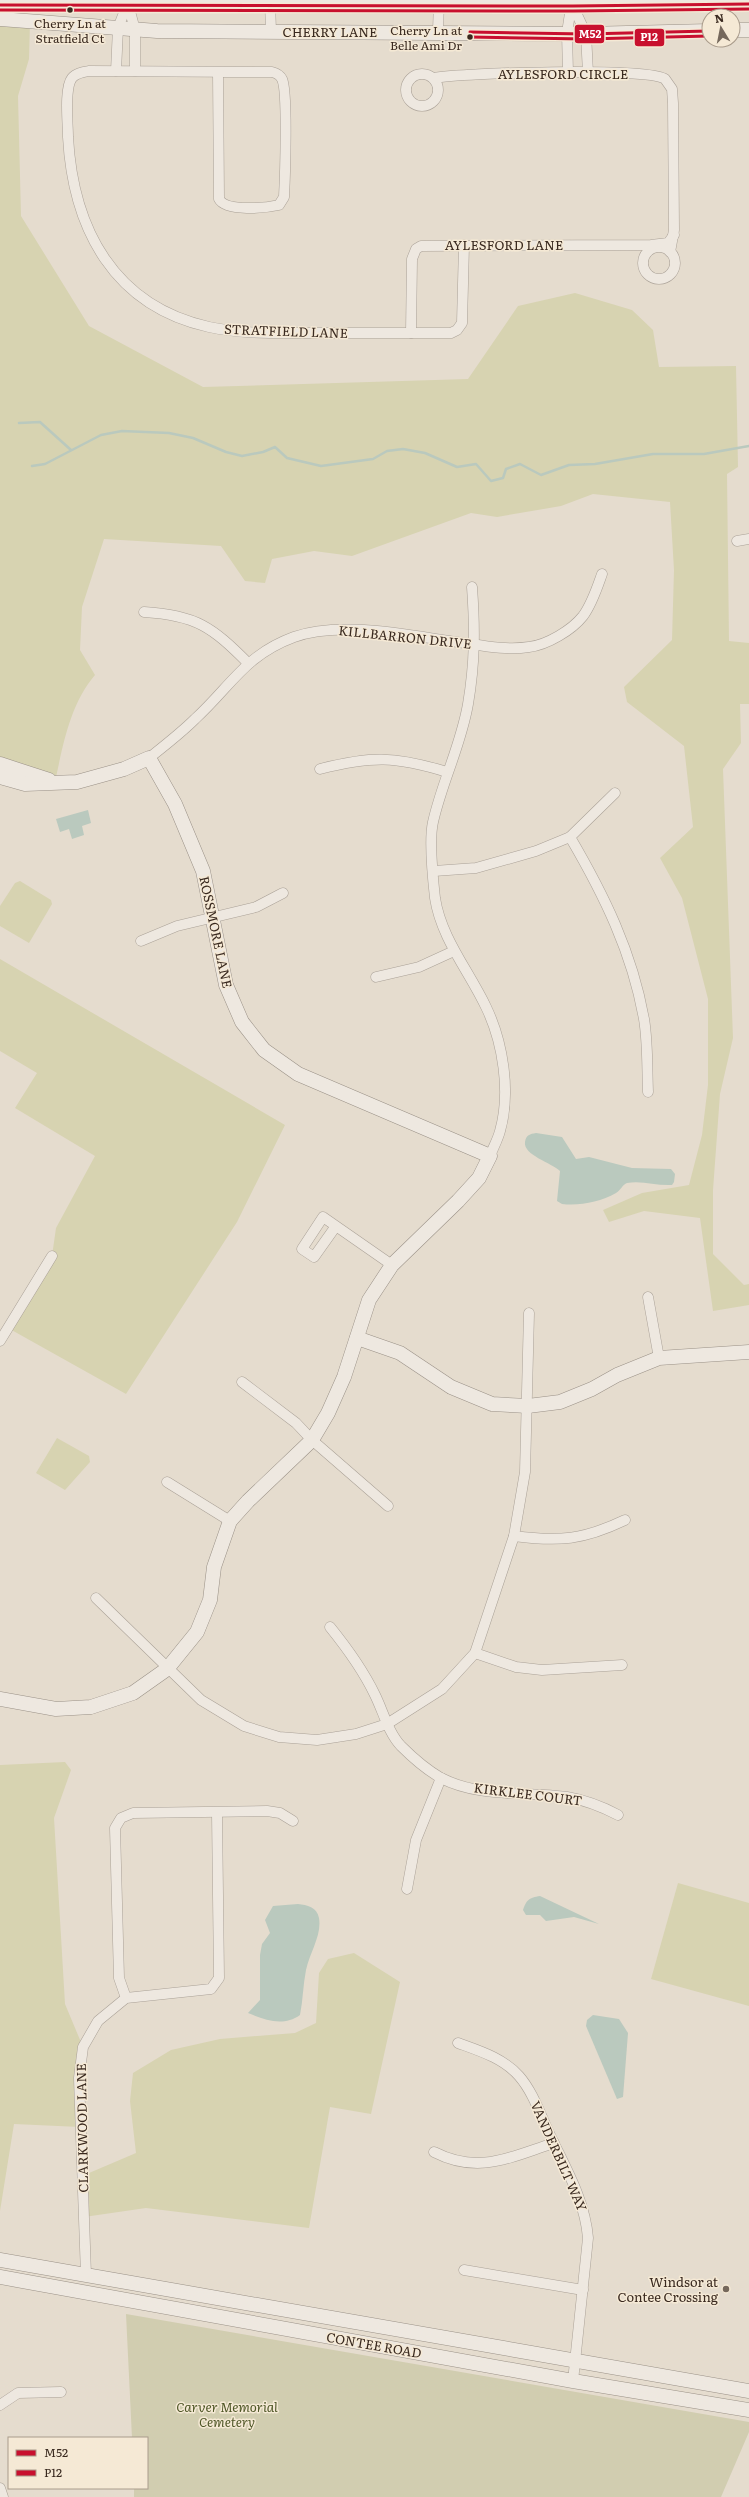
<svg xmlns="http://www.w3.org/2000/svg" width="749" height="2497" font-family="Literata,serif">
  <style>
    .green { fill: #d7d3b1 }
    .cemetery { fill: #d1cdb0 }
    .water { fill: #bac9be }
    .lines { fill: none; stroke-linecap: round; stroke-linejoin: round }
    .stream { stroke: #bac9be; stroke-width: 2.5 }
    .street-casing { stroke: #aaa197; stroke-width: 11 }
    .secondary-casing { stroke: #9a9187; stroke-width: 15 }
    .street { stroke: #eee8e0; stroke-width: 10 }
    .secondary { stroke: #eee8e0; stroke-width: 14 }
    .bus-1-casing { stroke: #f5e9d5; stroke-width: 6 }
    .bus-2-casing { stroke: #f5e9d5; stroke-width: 6 }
    .bus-1 { stroke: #c8102e; stroke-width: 3 }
    .bus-2 { stroke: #c8102e; stroke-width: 3 }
    .bus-dot { fill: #39291f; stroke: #f5e9d5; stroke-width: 1.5 }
    .poi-dot { fill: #75685c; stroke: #f5e9d5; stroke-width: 1.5 }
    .labels { text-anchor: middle; stroke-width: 3; stroke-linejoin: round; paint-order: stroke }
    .bus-label { font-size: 12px; fill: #39291f; stroke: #f5e9d5 }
    .street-label { font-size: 13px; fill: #39291f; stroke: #f5e9d5 }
    .poi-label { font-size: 13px; fill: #39291f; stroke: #f5e9d5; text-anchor: end }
    .park-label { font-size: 13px; font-style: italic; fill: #4e5626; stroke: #f5e9d5 }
    .line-badge { stroke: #f5e9d5; stroke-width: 1.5 }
    .badge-label { font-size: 11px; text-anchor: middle; font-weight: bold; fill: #fff }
  </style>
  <rect width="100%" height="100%" fill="#e5dcce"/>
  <g class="green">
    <path d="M0,19L30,22L29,59L18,96L21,216L89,326L203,387L468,379L518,306L575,293L632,310L653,330L659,367L736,366L738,467L727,474L729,641L749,643V704H740L741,743L723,769L733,1038L720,1094L713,1190V1254L744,1285L749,1284V1305L713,1311L700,1218L644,1211L609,1222L603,1210L642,1193L689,1185L702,1135L708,1085V999L682,898L660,858L693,827L684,746L627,702L624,687L672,640L674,570L670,502L593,494L561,506L497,517L471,513L352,556L314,551L272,559L265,583L245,581L221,546L104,539L82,607L80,650L95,675C70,704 63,745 55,782L0,763Z"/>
    <polygon points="20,881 51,900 52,904 29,943 0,926 0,906 15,883"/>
    <polygon points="0,959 285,1125 237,1222 126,1394 8,1328 52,1256 56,1228 95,1156 15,1108 37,1073 0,1051"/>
    <polygon points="57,1438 89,1456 90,1462 65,1490 36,1473"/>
    <polygon points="65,1762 71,1770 54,1818 65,2004 83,2047 80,2127 14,2124 0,2211 0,1765"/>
    <polygon points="678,1883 749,1903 749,2006 651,1979"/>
    <polygon points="354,1953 400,1982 371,2114 330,2107 309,2228 146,2208 84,2217 82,2176 136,2153 130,2101 133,2073 171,2050 220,2039 295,2033 316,2023 319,1973 328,1959"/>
  </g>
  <polygon class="cemetery" points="126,2314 749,2422 749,2432 721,2497 134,2497 134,2488 147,2488 147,2438 132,2438"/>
  <g class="water">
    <polygon points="88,810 91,823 82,826 84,835 72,839 69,829 60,832 56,819"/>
    <path d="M536,1133L562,1137L576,1159L589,1157L632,1168L671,1169L675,1174L674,1182L672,1185C656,1186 642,1180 627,1183C623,1184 620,1191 616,1193C600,1202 580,1206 562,1204L557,1201L560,1171C552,1163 523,1155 525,1142C526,1135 530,1134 536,1133Z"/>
    <path d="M540,1896L599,1924L574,1917L546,1921L540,1915H526L523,1910C527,1899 529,1898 540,1896Z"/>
    <path d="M298,1904C307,1905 317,1907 319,1918C322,1935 310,1952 306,1970C303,1985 303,2000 300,2015C283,2027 265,2020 248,2013L260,2000V1955L262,1944L270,1933L265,1920L273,1906Z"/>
    <polygon points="593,2015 619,2019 628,2033 623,2097 617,2099 586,2026 587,2020"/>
  </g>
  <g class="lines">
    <g class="stream">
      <polyline points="19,423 40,422 71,450"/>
      <polyline points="32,466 45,464 101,435 122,431 169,433 193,438 226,452 242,456 263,452 275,447 287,458 321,466 373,459 387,451 403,449 425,453 457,467 476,464 491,481 503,478 506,469 520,464 541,475 569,465 595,464 653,454 704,454 749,446"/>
    </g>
    <g class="street-casing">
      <g id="street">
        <polyline points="127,0 135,30 135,71"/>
        <polyline points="270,0 271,32"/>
        <polyline points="573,6 586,34 588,73"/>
        <polyline points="438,32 439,0"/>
        <polyline points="116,71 118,28 127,5"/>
        <path d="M218,72L219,199C226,212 266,208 279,205L284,197C285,178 288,91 282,79C280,75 276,73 272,72L89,71C83,72 76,73 72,78C64,88 68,124 68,137C73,229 114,306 209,327C241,334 276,333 309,333C356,333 403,333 451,333L457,330L462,323L464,245"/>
        <polyline points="568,73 567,33 572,0"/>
        <circle cx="422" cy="90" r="16"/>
        <path d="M434,78C462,73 648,67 665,79L672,89L673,103L674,230L670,252"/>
        <circle cx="659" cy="263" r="16"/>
        <polyline points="411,333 412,259 416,249 421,246 651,245 668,243 674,235"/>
        <polyline points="737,541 749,539"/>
        <path d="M472,587C475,628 475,663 468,704C461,745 442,782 433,822C429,839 433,880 435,898C441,938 469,971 486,1007C503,1042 511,1092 500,1131C498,1139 493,1148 490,1156"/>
        <path d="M144,612C196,615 212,627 248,663"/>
        <path d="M149,758C164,746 181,733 195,719C231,686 245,655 294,637C344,619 419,638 471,644C490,647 510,650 529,647C547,645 572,630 583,616C592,604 597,588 602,574"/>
        <path d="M320,769C372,756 395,756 447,772"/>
        <path d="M570,837C604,895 632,952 644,1019C648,1043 647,1069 648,1092"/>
        <polyline points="434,871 476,868 536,851 570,837 615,793"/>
        <polyline points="141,941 177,926 256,907 283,893"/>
        <polyline points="376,977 419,967 454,951"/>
        <polyline points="336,1226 314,1257 302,1249 323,1217 392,1265"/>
        <polyline points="648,1297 659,1358"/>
        <polyline points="0,1341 52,1256"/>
        <polyline points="242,1382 296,1423 312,1440 388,1506"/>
        <polyline points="167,1482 230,1521"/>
        <path d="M514,1536C559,1542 583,1540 625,1520"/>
        <polyline points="96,1598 201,1700 244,1726 279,1737 317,1740 356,1734 387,1724 442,1689 475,1653 514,1536 525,1472 529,1313"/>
        <path d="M330,1627C347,1648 363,1670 375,1695C383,1711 388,1732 401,1746C412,1757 427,1770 441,1778C480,1798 525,1791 567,1797C585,1800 601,1806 618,1815"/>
        <polyline points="475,1653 516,1667 542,1670 622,1665"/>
        <polyline points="407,1889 416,1840 441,1778"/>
        <polyline points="126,1998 119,1978 115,1828 121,1818 133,1813 267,1811 280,1813 293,1821"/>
        <path d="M458,2043C480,2051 503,2058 519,2076C533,2092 540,2114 549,2133C565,2167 585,2200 588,2238L573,2381"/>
        <path d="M434,2152C479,2175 510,2157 554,2143"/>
        <polyline points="464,2270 583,2290"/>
        <polyline points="86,2275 79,2078 83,2047 98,2021 126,1998 211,1989 219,1978 217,1813"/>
        <polyline points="0,2405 18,2393 61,2392"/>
        <polyline points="0,2488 3,2497"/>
      </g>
    </g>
    <g class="secondary-casing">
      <g id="secondary">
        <polyline points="0,5 573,6 749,4"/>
        <polyline points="0,19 157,31 586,34 709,31"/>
        <polyline points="733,30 749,30"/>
        <polyline points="0,764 49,780"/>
        <polyline points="0,777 25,784 77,782 124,769 149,758 175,804 203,871 226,985 242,1022 264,1050 298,1074 490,1156 479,1178 458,1201 392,1265 369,1300 344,1377 328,1413 312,1440 248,1501 230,1521 214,1567 210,1600 197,1632 167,1669 133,1693 91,1707 56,1709 0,1699"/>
        <polyline points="357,1338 400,1353 451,1387 492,1404 528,1406 560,1402 592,1389 617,1375 659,1358 749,1352"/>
        <polyline points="0,2260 749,2391"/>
        <polyline points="0,2277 573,2381 749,2410"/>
      </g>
    </g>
    <use href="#street" class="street"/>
    <use href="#secondary" class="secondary"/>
    <g class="bus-1-casing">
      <g id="bus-1">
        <polyline points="0,5 573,6 749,4"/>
        <polyline points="470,32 586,34 709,31"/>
      </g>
    </g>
    <g class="bus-2-casing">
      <g id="bus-2">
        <polyline points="0,10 573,11 749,9"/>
        <polyline points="470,37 586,39 709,36"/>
      </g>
    </g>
    <use href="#bus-1" class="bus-1"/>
    <use href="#bus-2" class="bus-2"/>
  </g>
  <g class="bus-dot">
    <circle cx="70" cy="10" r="3.5"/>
    <circle cx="470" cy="37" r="3.5"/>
  </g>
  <circle class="poi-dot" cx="726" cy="2289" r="4"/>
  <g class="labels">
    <g class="bus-label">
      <text x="70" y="28">Cherry Ln at<tspan x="70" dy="15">Stratfield Ct</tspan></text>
      <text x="462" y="35" text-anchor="end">Cherry Ln at<tspan x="462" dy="15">Belle Ami Dr</tspan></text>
    </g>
    <g class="street-label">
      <text x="330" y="37">CHERRY LANE</text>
      <text x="563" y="79">AYLESFORD CIRCLE</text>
      <text x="504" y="250">AYLESFORD LANE</text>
      <text transform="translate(286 331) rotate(2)" y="5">STRATFIELD LANE</text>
      <text transform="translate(405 637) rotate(6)" y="5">KILLBARRON DRIVE</text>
      <text transform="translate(216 932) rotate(78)" y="5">ROSSMORE LANE</text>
      <text transform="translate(528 1794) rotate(7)" y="5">KIRKLEE COURT</text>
      <text transform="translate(82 2128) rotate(-91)" y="5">CLARKWOOD LANE</text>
      <text transform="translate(559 2156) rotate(66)" y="5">VANDERBILT WAY</text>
      <text transform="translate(374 2345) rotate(10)" y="5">CONTEE ROAD</text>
    </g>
    <g class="poi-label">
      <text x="718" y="2287">Windsor at<tspan x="718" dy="15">Contee Crossing</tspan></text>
    </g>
    <g class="park-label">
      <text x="227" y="2412">Carver Memorial<tspan x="227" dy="15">Cemetery</tspan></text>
    </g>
  </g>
  <g class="line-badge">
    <rect x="574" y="24" width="31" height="20" rx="4" fill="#c8102e"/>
    <rect x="634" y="28" width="31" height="19" rx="4" fill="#c8102e"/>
  </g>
  <g class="badge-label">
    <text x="590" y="38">M52</text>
    <text x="649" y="41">P12</text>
  </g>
  <rect x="8" y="2437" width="140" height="52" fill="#f5e9d5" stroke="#aa9c8c"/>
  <rect x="16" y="2450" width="20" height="6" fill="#c8102e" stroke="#aa9c8c"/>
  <text x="44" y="2457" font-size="12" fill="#39291f">M52</text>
  <rect x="16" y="2470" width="20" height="6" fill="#c8102e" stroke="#aa9c8c"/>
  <text x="44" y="2477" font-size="12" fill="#39291f">P12</text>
  <g transform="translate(721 28) rotate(350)"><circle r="19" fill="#f5e9d5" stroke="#aa9c8c"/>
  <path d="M0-3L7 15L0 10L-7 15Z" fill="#75685c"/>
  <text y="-6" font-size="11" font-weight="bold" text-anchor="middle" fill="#39291f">N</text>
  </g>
</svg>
